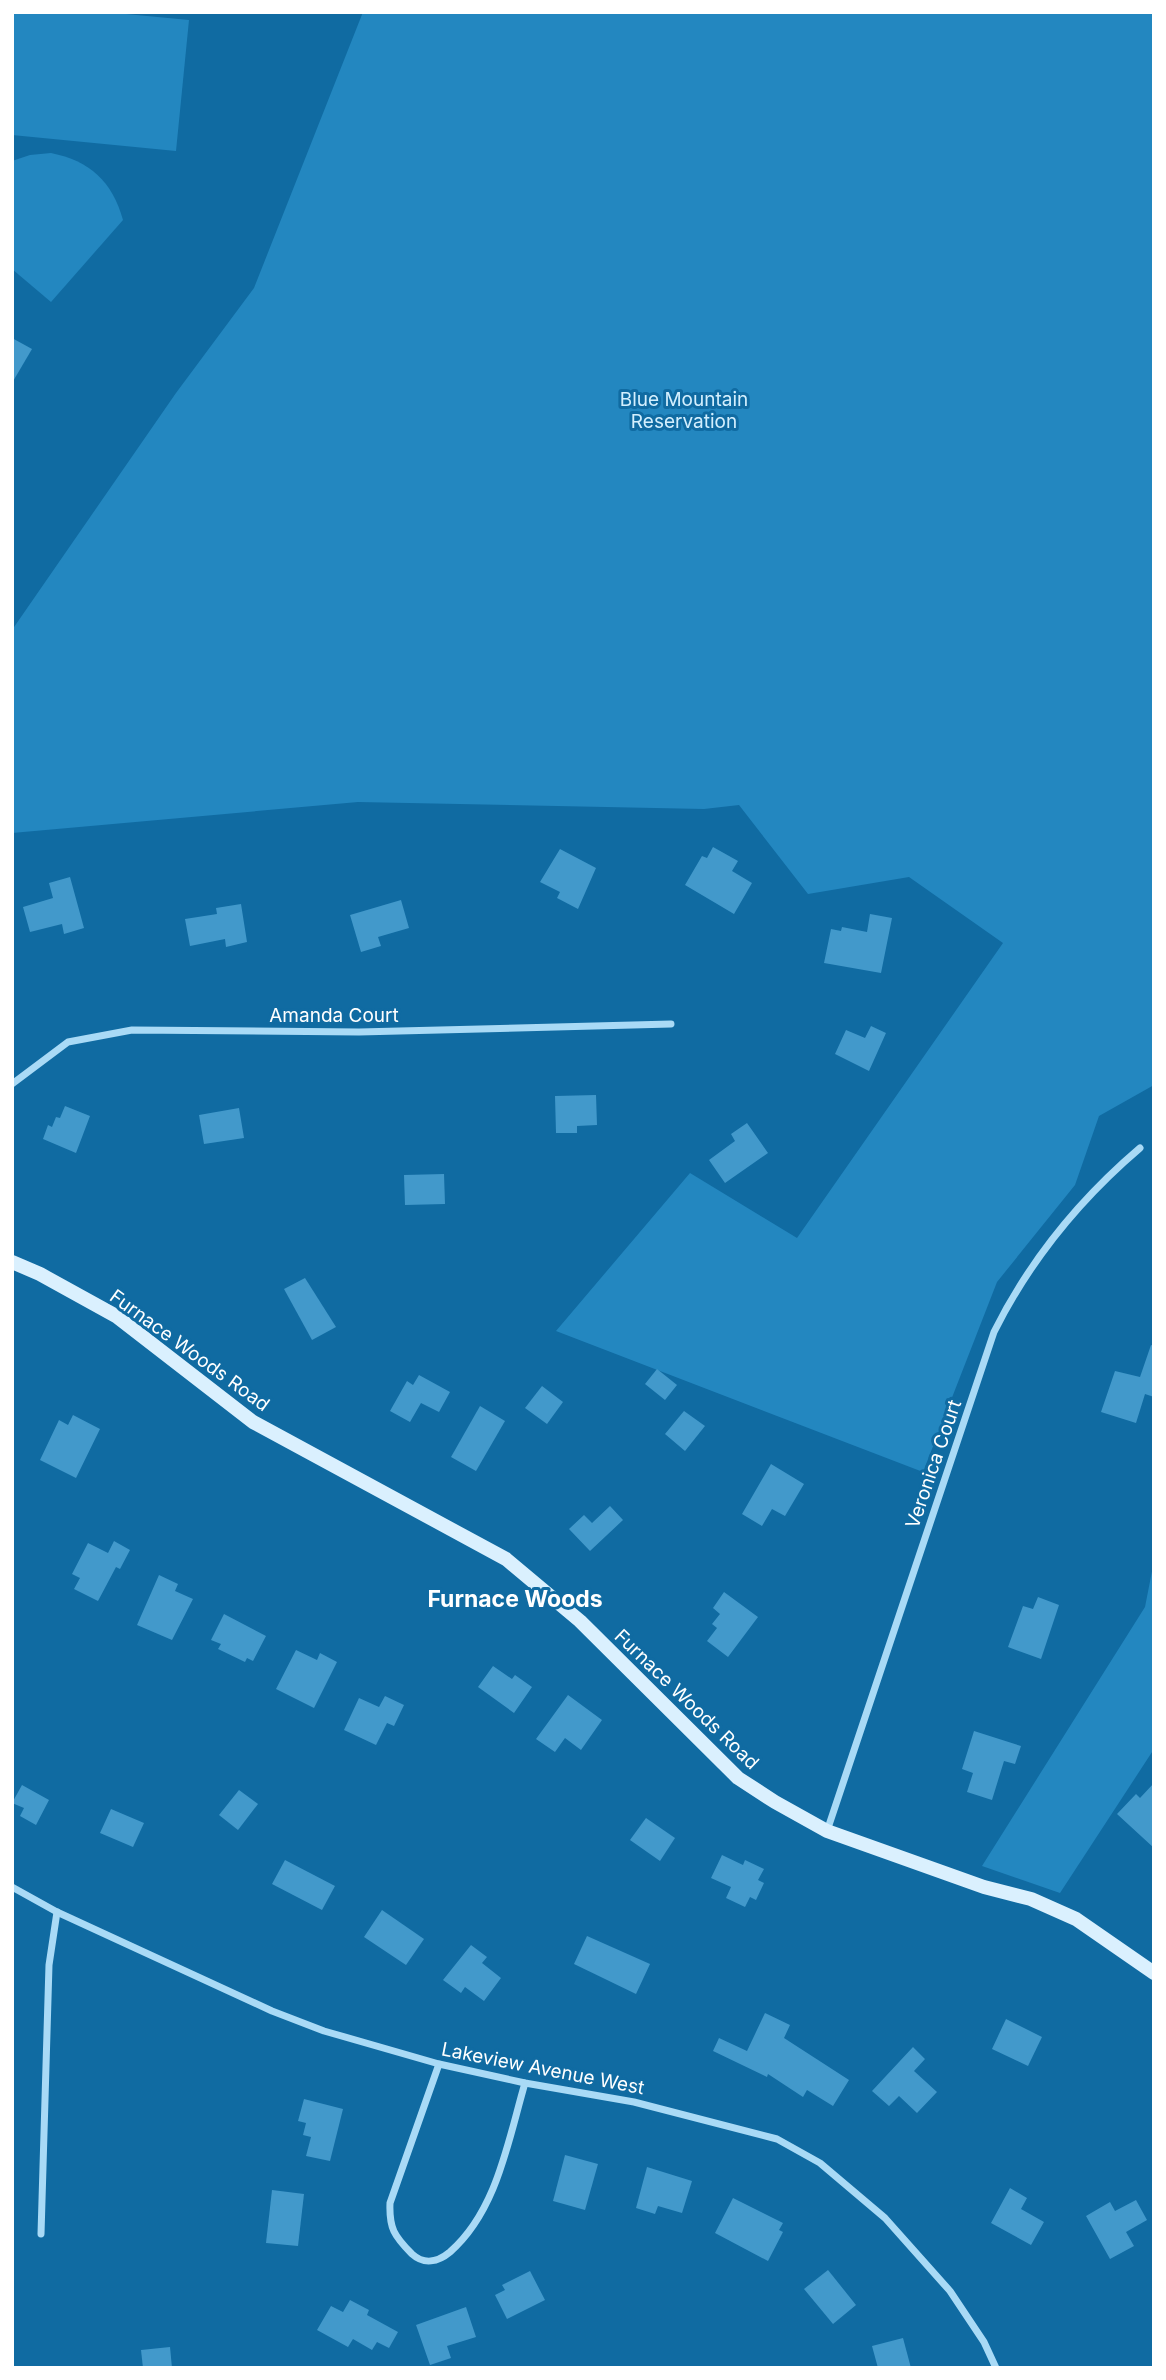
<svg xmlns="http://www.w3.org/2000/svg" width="1166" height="2380" font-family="Inter,sans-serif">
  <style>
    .green { fill: #2387c0 }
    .building { fill: #4299cb }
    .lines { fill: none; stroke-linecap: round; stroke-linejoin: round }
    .street { stroke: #a9daf6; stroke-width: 7 }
    .secondary { stroke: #daf0fe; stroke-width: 14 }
    .labels { text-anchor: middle; stroke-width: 6; stroke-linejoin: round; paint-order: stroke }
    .park-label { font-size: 19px; fill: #d3effe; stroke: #106ba2 }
    .street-label { font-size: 19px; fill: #fff; stroke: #106ba2 }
    .quarter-label { font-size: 23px; font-weight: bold; fill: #fff; stroke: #106ba2 }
  </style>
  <rect width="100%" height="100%" fill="#106ba2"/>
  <g class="green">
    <polygon points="12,12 105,12 189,20 176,151 12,135"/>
    <polygon points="363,12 1154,12 1154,1085 1099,1116 1075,1185 997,1282 923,1472 556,1331 690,1173 797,1238 1003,943 909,877 808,894 739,805 704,809 358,802 12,833 12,630 176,393 254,288"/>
    <path d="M51,153C90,161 112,181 123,220L51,302L12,269V161L30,155Z"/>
    <polygon points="1154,1561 1154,1749 1060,1893 982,1866 1145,1607"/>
  </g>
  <g class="building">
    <polygon points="12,338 32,349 12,383"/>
    <polygon points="713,847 738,861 732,871 752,883 734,914 685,885 702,856 707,858"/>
    <polygon points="560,849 596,868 578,909 557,898 560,892 540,882"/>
    <polygon points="70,877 84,928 64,934 62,924 30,932 23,907 53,898 49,883"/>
    <polygon points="401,900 409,928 378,937 381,946 361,952 350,915"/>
    <polygon points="241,904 247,942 226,947 225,939 190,946 185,919 217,914 216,908"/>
    <polygon points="870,914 892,918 881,973 824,963 831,929 841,931 842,927 867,932"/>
    <polygon points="871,1026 886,1033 869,1071 835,1054 846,1030 865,1038"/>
    <polygon points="596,1095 597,1125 577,1126 577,1133 556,1133 555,1096"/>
    <polygon points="65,1106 90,1116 76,1153 43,1139 48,1125 52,1127 56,1117 60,1118"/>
    <polygon points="239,1108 244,1138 204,1144 199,1115"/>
    <polygon points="747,1123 768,1153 725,1183 709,1160 735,1141 731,1134"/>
    <polygon points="444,1174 445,1204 405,1205 404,1175"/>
    <polygon points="305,1278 336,1327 312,1340 284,1289"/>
    <polygon points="1151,1345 1154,1346 1154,1397 1145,1394 1136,1423 1101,1412 1115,1371 1140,1377"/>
    <polygon points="657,1369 677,1385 665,1400 645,1384"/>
    <polygon points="419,1375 450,1392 439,1412 421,1403 410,1422 390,1411 407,1381 413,1385"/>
    <polygon points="542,1386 563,1402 547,1424 525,1408"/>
    <polygon points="480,1406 505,1421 476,1471 451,1457"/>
    <polygon points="684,1411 705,1426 685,1451 665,1434"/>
    <polygon points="73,1415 100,1429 76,1478 40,1460 59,1420 68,1425"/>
    <polygon points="771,1464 804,1484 785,1516 772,1509 762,1526 742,1514"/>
    <polygon points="610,1506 623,1520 590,1551 569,1529 584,1515 592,1523"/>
    <polygon points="114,1541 130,1550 120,1569 116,1567 98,1601 74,1589 80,1578 72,1574 88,1543 108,1553"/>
    <polygon points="159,1575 178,1584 175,1591 193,1599 172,1640 137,1625"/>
    <polygon points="724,1592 758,1617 728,1657 707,1641 717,1628 712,1624 720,1614 713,1608"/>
    <polygon points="1038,1597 1059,1605 1041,1659 1008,1647 1023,1606 1033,1609"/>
    <polygon points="224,1614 266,1636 253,1661 247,1658 245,1662 218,1649 221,1644 211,1640"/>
    <polygon points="296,1650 317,1660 320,1653 337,1662 314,1708 276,1689"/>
    <polygon points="493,1666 512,1679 515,1675 532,1687 514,1713 478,1687"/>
    <polygon points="568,1695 602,1720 581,1750 565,1738 555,1752 536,1739"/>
    <polygon points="385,1696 404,1705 394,1726 387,1723 376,1745 344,1730 359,1698 379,1707"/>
    <polygon points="974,1731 1021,1746 1015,1764 1004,1761 992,1800 967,1792 973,1773 962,1769"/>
    <polygon points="1154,1783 1154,1848 1117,1814 1136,1794 1140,1798"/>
    <polygon points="22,1785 49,1800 36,1825 20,1816 24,1808 12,1803"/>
    <polygon points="239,1790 258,1804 238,1830 219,1815"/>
    <polygon points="111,1809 144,1823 133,1847 100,1833"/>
    <polygon points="646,1818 675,1838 660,1861 630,1840"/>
    <polygon points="722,1855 743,1865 745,1860 764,1869 758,1880 764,1883 756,1900 750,1897 745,1907 726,1898 731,1887 711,1878"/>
    <polygon points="285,1860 335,1886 322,1910 272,1884"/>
    <polygon points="382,1910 424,1939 406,1965 364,1937"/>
    <polygon points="587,1936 650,1964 636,1994 574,1964"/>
    <polygon points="471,1945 487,1957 482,1963 501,1978 484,2001 465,1987 461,1993 443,1980"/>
    <polygon points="765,2013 790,2025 784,2038 849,2080 833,2106 807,2090 803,2097 768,2074 767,2077 713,2051 719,2038 747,2051"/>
    <polygon points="1006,2019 1042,2037 1028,2066 992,2049"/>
    <polygon points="913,2047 925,2059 914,2071 937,2092 917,2113 899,2096 889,2106 872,2091"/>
    <polygon points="304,2099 343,2109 330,2161 306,2156 311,2137 303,2135 306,2123 298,2121"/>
    <polygon points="565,2155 598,2164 585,2210 553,2201"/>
    <polygon points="647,2167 692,2181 682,2213 658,2206 655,2214 636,2208"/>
    <polygon points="1010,2188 1027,2198 1021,2209 1044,2222 1031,2245 991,2223"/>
    <polygon points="272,2190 304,2194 298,2246 266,2243"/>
    <polygon points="733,2198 783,2223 779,2230 783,2232 768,2261 715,2233"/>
    <polygon points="1136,2200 1147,2220 1126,2232 1134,2246 1110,2259 1086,2216 1110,2202 1115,2211"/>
    <polygon points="828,2270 856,2305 833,2324 804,2289"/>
    <polygon points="530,2271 545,2300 507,2319 495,2295 505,2290 502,2285"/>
    <polygon points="350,2300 369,2310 367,2315 398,2332 389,2348 377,2342 372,2350 353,2339 348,2347 317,2330 331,2306 343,2312"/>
    <polygon points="466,2307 476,2337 447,2346 451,2358 430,2365 416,2325"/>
    <polygon points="903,2338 911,2368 878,2368 872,2346"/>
    <polygon points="170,2347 172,2368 143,2368 141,2350"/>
  </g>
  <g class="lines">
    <g class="street">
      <polyline points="12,1084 68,1042 132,1030 359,1032 671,1024"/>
      <path d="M827,1831L994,1332C1030,1260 1079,1200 1140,1148"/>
      <polyline points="12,1887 57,1912 272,2011 324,2031 439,2064 525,2083 634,2102 777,2139 820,2163 885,2218 950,2291 984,2342 996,2368"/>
      <path d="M439,2064L390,2203C389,2228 394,2236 412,2254C424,2265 438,2262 450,2252C497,2211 508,2141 525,2083"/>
      <polyline points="41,2234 49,1965 57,1912"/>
    </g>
    <polyline class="secondary" points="12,1262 40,1274 116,1316 253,1422 506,1559 580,1621 738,1778 775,1802 827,1831 984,1887 1031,1899 1076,1919 1154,1973"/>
  </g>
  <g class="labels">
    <g class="park-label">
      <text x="684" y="406">Blue Mountain<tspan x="684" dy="22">Reservation</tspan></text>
    </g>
    <g class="street-label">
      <text x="334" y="1022">Amanda Court</text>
      <text transform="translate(190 1350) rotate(36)" y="7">Furnace Woods Road</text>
      <text transform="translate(933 1464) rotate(-71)" y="7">Veronica Court</text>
      <text transform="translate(687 1699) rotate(44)" y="7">Furnace Woods Road</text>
      <text transform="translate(543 2068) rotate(11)" y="7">Lakeview Avenue West</text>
    </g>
    <g class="quarter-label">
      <text x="515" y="1607">Furnace Woods</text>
    </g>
  </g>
  <rect width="1166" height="2380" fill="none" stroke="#ffffff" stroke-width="28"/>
</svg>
